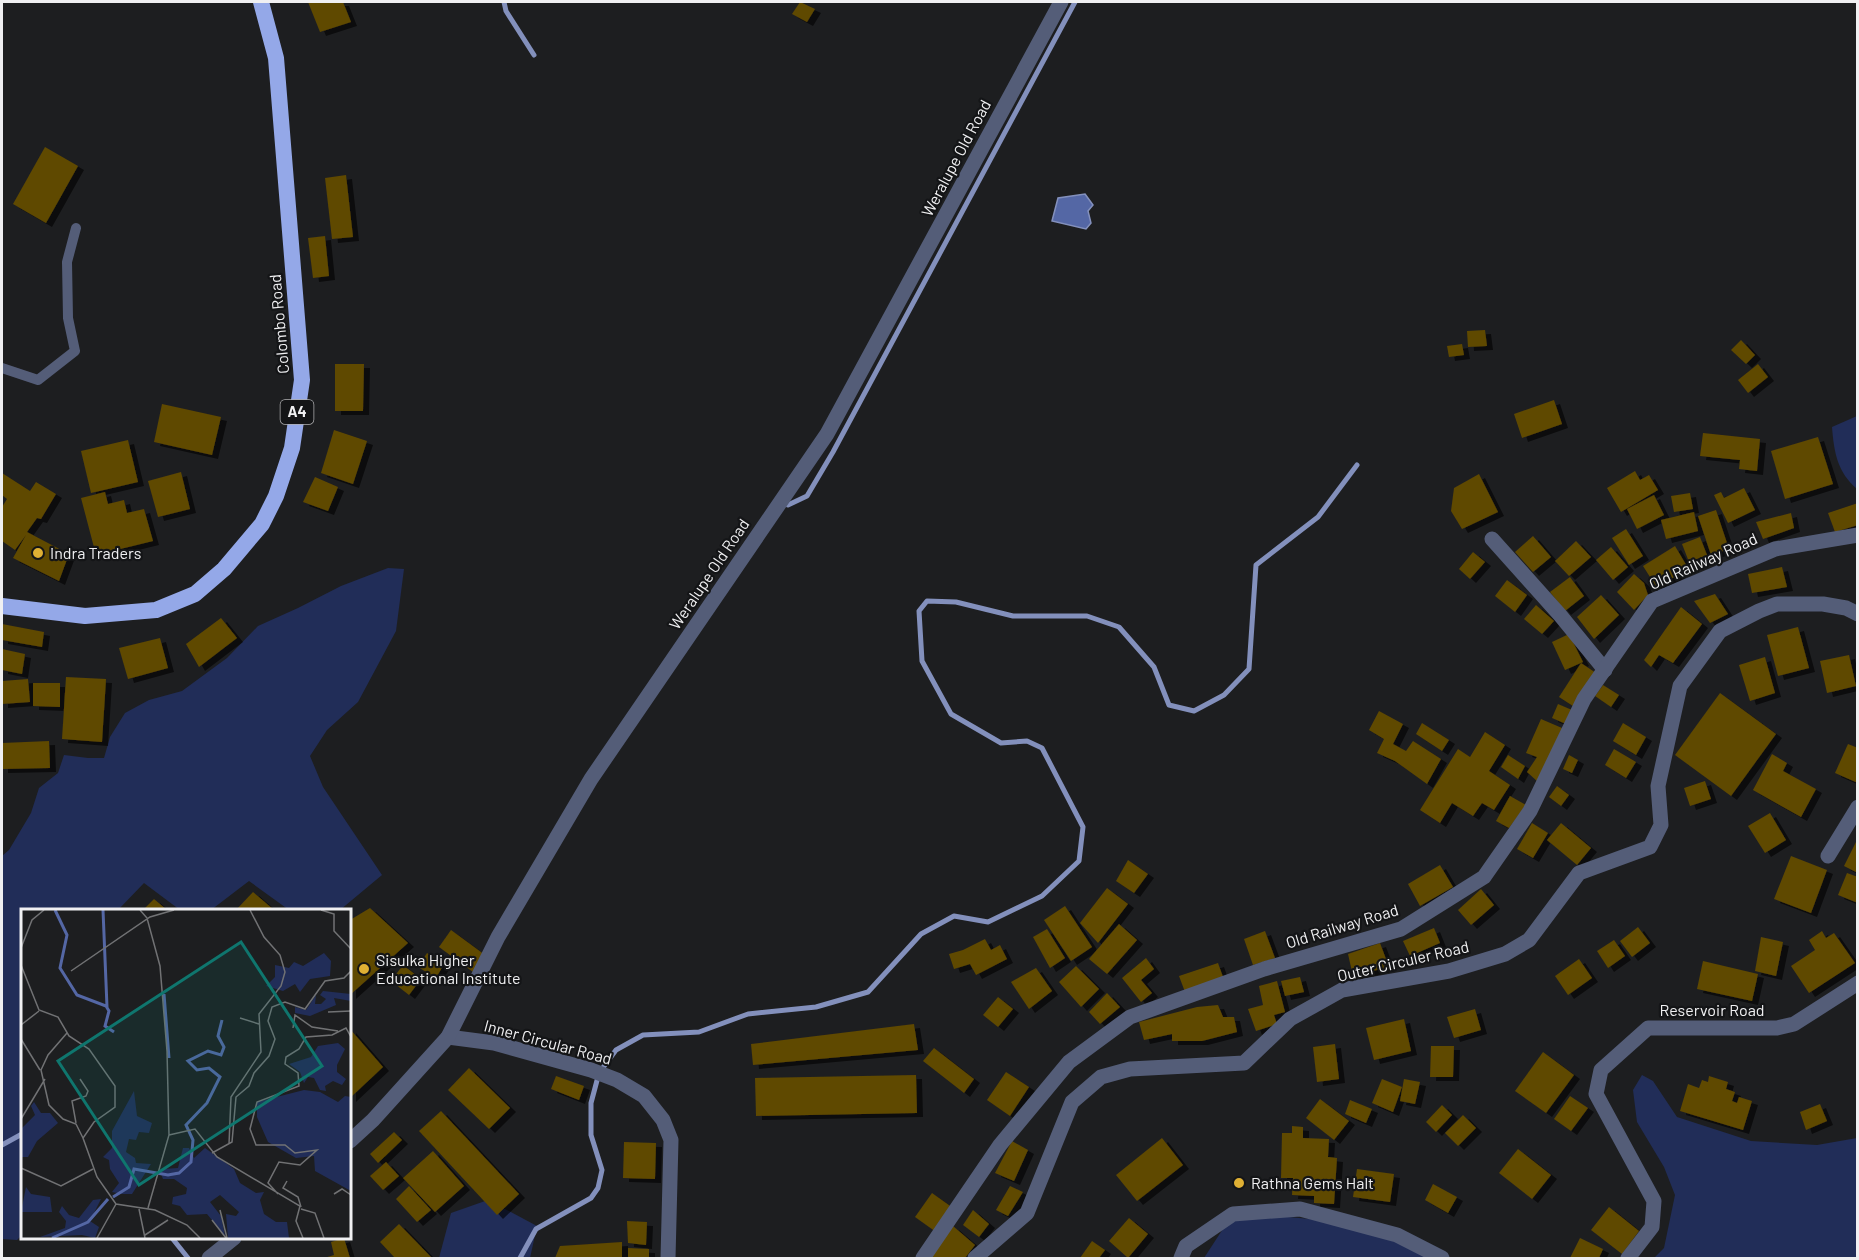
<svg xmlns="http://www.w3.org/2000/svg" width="1859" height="1260" font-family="Barlow,sans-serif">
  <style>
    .green { fill: #212d58 }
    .water { fill: #5467a5; stroke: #8390bc; stroke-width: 1.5 }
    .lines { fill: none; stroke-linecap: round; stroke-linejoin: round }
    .stream { stroke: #8390bc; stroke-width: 5 }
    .building { fill: #5f4806; filter: url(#shadow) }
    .service { stroke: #545d78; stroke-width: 10 }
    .minor { stroke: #545d78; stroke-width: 15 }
    .tertiary { stroke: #545d78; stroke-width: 15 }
    .trunk { stroke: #94a8e8; stroke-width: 16 }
    .poi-dot { fill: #dfb034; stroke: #141517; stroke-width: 2 }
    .labels { text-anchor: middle; stroke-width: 4.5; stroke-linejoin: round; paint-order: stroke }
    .shield { fill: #141517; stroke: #aeaeb0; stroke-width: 1.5 }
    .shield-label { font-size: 15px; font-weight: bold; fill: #f0f0f2 }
    .street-label { font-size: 16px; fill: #f0f0f2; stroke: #141517 }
    .poi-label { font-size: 16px; fill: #f0f0f2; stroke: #141517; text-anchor: start }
    .inset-river { fill: none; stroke: #5467a5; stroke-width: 3 }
    .inset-road { fill: none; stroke: #717274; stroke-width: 1.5 }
    .view { fill: #0f766e; fill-opacity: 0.15; stroke: #0f766e; stroke-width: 3 }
    .inset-edge { fill: none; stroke: #f0f0f2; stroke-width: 3 }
  </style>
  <defs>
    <filter id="shadow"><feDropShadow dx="6" dy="4" stdDeviation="0" flood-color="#0009"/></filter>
  </defs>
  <rect width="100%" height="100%" fill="#1d1e20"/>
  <g class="green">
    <path d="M1857,416H1858L1857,489C1837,472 1834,452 1832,427Z"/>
    <polygon points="388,568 404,569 396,631 358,702 327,730 310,756 323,787 382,875 340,910 289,910 249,881 211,910 180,910 144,883 118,910 22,910 22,1235 17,1240 2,1239 2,856 9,850 31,813 39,788 58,773 64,755 88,758 104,758 110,737 125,713 149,700 182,691 227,658 258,626 298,608 341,586"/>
    <polygon points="1642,1075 1653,1081 1677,1117 1751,1141 1817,1145 1857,1138 1857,1258 1654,1258 1664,1248 1675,1195 1664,1167 1637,1122 1633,1090"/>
    <polygon points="488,1200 537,1226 530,1258 439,1258 451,1213"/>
    <polygon points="1234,1212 1331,1221 1445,1258 1204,1258"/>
  </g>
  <polygon class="water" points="1085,194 1093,205 1088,211 1091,223 1086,229 1052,221 1058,198"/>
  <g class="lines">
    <g class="stream">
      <polyline points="504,2 506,11 534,55"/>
      <polyline points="788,505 807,496 833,452 1075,2"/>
      <polyline points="2,1145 22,1134"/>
      <polyline points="172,1238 188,1258"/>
      <polyline points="520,1258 536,1229 591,1198 598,1188 602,1170 591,1135 591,1103 599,1073 616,1050 643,1035 699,1032 748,1014 816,1007 868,992 921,934 954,916 988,922 1042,896 1079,861 1083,827 1042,748 1027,741 1001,743 951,714 922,661 919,611 927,601 956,602 1013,616 1087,616 1119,627 1154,667 1169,705 1194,711 1224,695 1249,669 1256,565 1318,517 1357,465"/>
    </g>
  </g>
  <g class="building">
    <polygon points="308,2 343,2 351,22 320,32"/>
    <polygon points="800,2 815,9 807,22 792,14"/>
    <polygon points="45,147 78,166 46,223 13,204"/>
    <polygon points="346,175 353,237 332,239 325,178"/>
    <polygon points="325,236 329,276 313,278 308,238"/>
    <polygon points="1485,330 1487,346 1468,347 1467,331"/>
    <polygon points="1741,340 1755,355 1746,364 1731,350"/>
    <polygon points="1462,344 1464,355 1449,357 1447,346"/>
    <polygon points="335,364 364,364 363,411 335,411"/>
    <polygon points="1758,364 1768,377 1748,393 1738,380"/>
    <polygon points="1554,400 1562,424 1522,438 1514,414"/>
    <polygon points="162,404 221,417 212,455 154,442"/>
    <polygon points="334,430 367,441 353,484 321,473"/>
    <polygon points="1703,433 1760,439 1757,471 1739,469 1740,460 1700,456"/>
    <polygon points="1818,437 1833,484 1785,499 1771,451"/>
    <polygon points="128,440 138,482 91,493 81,451"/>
    <polygon points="1635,471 1640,480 1649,475 1658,490 1621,512 1607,488"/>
    <polygon points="181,472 190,509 158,517 148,481"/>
    <polygon points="2,473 30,491 36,482 56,494 41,519 37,518 27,532 69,554 59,581 13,558 26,535 15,550 2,541 2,507 7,499 2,495"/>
    <polygon points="1479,474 1498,512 1462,529 1451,511 1454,488"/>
    <polygon points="315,477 338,487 328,511 303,502"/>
    <polygon points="1744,488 1755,510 1728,523 1714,495 1721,492 1724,498"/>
    <polygon points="105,492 108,504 124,500 127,513 144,509 153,541 96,555 81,498"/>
    <polygon points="1690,493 1693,509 1674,512 1671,496"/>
    <polygon points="1654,495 1664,515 1637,529 1627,509"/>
    <polygon points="1858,503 1858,525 1835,532 1828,513"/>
    <polygon points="1716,510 1729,549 1711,555 1698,516"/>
    <polygon points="1694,512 1698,531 1666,539 1661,520"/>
    <polygon points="1791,513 1794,528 1763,539 1756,522"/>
    <polygon points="1626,529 1643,556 1629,565 1612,538"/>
    <polygon points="1533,536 1551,557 1533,572 1515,552"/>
    <polygon points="1700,537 1707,555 1689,562 1682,544"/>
    <polygon points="1576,541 1591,557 1569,576 1555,561"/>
    <polygon points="1675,546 1688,568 1657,588 1643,566"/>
    <polygon points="1611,547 1628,567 1613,580 1596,560"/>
    <polygon points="1473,552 1485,562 1470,579 1459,569"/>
    <polygon points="1782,567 1787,587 1752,593 1748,574"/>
    <polygon points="1634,574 1644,583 1648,595 1634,610 1617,592"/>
    <polygon points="1570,577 1584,596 1565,611 1550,592"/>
    <polygon points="1507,580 1527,595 1515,612 1495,596"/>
    <polygon points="1715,594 1728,614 1710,623 1694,601"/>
    <polygon points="1601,595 1619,615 1594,639 1577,617"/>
    <polygon points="1536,605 1554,621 1542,634 1524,619"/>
    <polygon points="1681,607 1702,624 1673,663 1659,655 1651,667 1644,660"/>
    <polygon points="221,618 237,638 199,667 186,644"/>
    <polygon points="2,624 44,632 42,647 2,640"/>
    <polygon points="1798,627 1809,668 1778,676 1767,635"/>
    <polygon points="1569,634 1583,662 1565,670 1552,642"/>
    <polygon points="160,638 168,668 128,679 119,648"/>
    <polygon points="2,649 25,654 22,674 2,670"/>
    <polygon points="1849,655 1856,686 1827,693 1820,661"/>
    <polygon points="1765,657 1775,693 1750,701 1739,665"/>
    <polygon points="1581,663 1596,673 1573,706 1559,697"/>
    <polygon points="66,677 106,679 102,742 62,739"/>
    <polygon points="28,679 30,702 2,704 2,681"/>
    <polygon points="33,683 60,683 60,707 33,706"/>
    <polygon points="1603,685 1619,695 1611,707 1595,696"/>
    <polygon points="1720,693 1776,734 1731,796 1675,755"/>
    <polygon points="1558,704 1572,710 1566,724 1552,718"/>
    <polygon points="1379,711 1403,724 1393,744 1406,751 1413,741 1441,759 1427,784 1395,761 1377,753 1384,739 1369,730"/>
    <polygon points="1541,719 1562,728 1538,782 1527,772 1537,757 1526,753"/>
    <polygon points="1422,723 1449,740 1442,751 1416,734"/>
    <polygon points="1623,723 1646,737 1636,755 1613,741"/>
    <polygon points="1485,732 1505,745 1489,771 1510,785 1494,810 1482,803 1473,816 1452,803 1440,823 1420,810 1458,749 1470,757"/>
    <polygon points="49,741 50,768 2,769 2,743"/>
    <polygon points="1848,744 1858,748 1858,783 1835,773"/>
    <polygon points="1614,749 1636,762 1626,778 1605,765"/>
    <polygon points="1772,754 1787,763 1783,771 1816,789 1801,817 1753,790"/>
    <polygon points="1508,755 1525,766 1518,779 1501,767"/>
    <polygon points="1569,755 1578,760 1572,773 1563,769"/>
    <polygon points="1705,781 1711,799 1690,806 1684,788"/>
    <polygon points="1557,786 1569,795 1561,806 1549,797"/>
    <polygon points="1510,796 1526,805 1509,828 1496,821"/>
    <polygon points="1770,813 1786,840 1765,853 1748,826"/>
    <polygon points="1532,823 1548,833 1533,858 1517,849"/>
    <polygon points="1561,823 1591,848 1577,865 1547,840"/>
    <polygon points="1858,838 1858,873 1844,866"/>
    <polygon points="1791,856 1827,870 1811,913 1774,899"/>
    <polygon points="1128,860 1148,874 1134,893 1116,881"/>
    <polygon points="1440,865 1453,887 1420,906 1408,884"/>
    <polygon points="1847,873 1858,877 1858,903 1838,895"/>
    <polygon points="1107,888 1128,904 1098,943 1080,923"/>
    <polygon points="1481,889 1494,905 1471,925 1458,910"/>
    <polygon points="253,892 274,910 236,910"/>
    <polygon points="154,899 167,910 143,910"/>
    <polygon points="1065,906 1092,947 1071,961 1044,920"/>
    <polygon points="370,908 408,943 350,995 350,920"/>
    <polygon points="1119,924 1137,940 1107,974 1089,959"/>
    <polygon points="1638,927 1650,943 1632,957 1620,941"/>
    <polygon points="1434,928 1440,943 1410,956 1403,941"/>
    <polygon points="1047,929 1065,958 1050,968 1033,937"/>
    <polygon points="451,930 485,955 473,972 439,947"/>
    <polygon points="1265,931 1275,958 1253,965 1244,939"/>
    <polygon points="1822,931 1826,938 1834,933 1855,963 1809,993 1791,966 1815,950 1809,940"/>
    <polygon points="1761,937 1783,942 1776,976 1755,971"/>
    <polygon points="985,939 991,950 1000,945 1007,959 976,975 970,964 954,969 949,954 963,950"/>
    <polygon points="1614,940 1625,956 1608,968 1597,951"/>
    <polygon points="1380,943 1389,967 1353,976 1348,954"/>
    <polygon points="427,953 444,964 436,978 418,967"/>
    <polygon points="1146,958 1154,969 1141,980 1152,993 1141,1002 1122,978"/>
    <polygon points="1579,959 1592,978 1568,995 1555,976"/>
    <polygon points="1703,961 1758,974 1752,1001 1697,989"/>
    <polygon points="1218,963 1223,977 1185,992 1179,976"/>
    <polygon points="403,965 421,979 409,995 391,981"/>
    <polygon points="1076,966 1099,989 1081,1007 1059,982"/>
    <polygon points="1036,968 1052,991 1029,1009 1011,982"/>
    <polygon points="1300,977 1304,992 1285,996 1281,981"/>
    <polygon points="1277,981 1285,1012 1274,1015 1277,1024 1256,1031 1248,1009 1263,1005 1259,986"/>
    <polygon points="1107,993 1120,1007 1100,1024 1089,1012"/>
    <polygon points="998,997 1013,1009 998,1027 983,1015"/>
    <polygon points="1218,1005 1223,1017 1234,1017 1237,1032 1202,1041 1172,1041 1172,1034 1144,1040 1139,1022 1197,1007"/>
    <polygon points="1475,1009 1481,1030 1454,1038 1447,1017"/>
    <polygon points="1404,1019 1411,1051 1374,1060 1366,1028"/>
    <polygon points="914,1024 918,1050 753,1065 751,1044"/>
    <polygon points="350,1029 383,1067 350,1098"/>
    <polygon points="1335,1044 1339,1079 1317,1082 1313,1047"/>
    <polygon points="1431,1046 1454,1046 1453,1077 1430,1077"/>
    <polygon points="934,1048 974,1079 964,1093 923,1061"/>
    <polygon points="1543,1052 1574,1075 1546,1113 1515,1091"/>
    <polygon points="469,1068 510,1108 489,1129 448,1090"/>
    <polygon points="1006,1072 1029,1087 1010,1116 987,1100"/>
    <polygon points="916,1075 917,1113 756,1116 755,1078"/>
    <polygon points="556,1076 584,1086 579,1100 551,1089"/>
    <polygon points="1709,1076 1728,1082 1726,1089 1735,1092 1732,1101 1737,1103 1739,1097 1752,1101 1743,1130 1680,1111 1688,1084 1699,1088 1702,1080 1708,1082"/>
    <polygon points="1382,1079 1402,1087 1393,1112 1372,1103"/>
    <polygon points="1404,1079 1420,1082 1415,1104 1400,1101"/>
    <polygon points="1570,1096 1588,1108 1571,1131 1554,1119"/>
    <polygon points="1320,1099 1349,1121 1334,1140 1306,1118"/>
    <polygon points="1350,1100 1372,1109 1366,1123 1345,1114"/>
    <polygon points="1820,1104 1827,1121 1806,1130 1800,1112"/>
    <polygon points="1442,1105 1452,1115 1436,1132 1426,1122"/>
    <polygon points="441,1111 519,1194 497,1215 419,1131"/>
    <polygon points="1463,1115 1476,1128 1458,1146 1445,1133"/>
    <polygon points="1292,1126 1303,1127 1303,1138 1329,1139 1328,1157 1337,1158 1334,1204 1314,1203 1314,1196 1292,1195 1293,1178 1281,1178 1282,1133 1292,1133"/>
    <polygon points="394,1132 402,1140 378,1163 370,1154"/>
    <polygon points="1162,1138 1183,1165 1137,1201 1116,1175"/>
    <polygon points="1012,1141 1028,1150 1014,1181 995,1173"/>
    <polygon points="624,1142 656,1143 655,1179 623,1178"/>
    <polygon points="1518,1149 1551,1175 1532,1199 1499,1173"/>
    <polygon points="433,1151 464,1186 435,1212 403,1178"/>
    <polygon points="386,1162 399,1176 383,1190 370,1176"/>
    <polygon points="1357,1169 1394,1174 1390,1202 1353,1197"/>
    <polygon points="1433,1184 1457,1197 1448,1213 1425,1200"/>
    <polygon points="409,1186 431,1210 417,1222 396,1199"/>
    <polygon points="1010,1186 1023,1192 1008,1216 996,1210"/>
    <polygon points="932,1193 953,1208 936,1232 915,1217"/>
    <polygon points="1609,1207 1639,1231 1622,1254 1591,1230"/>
    <polygon points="973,1210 989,1224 979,1237 963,1225"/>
    <polygon points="1129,1218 1148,1234 1128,1258 1109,1241"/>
    <polygon points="627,1221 647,1222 646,1245 628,1243"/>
    <polygon points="399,1224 431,1257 429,1258 395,1258 380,1242"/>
    <polygon points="953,1226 975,1245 965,1258 928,1258"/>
    <polygon points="344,1238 350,1258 324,1258 334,1255 331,1242"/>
    <polygon points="1580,1238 1603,1249 1599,1258 1570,1258"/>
    <polygon points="1092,1241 1105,1250 1099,1258 1080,1258"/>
    <polygon points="622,1242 622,1258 555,1258 560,1246"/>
    <polygon points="628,1248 649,1249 649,1258 628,1257"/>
  </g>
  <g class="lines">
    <polyline class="service" points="2,368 38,380 75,351 68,318 67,262 76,228"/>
    <g class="minor">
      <polyline points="1492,539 1560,615 1605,670"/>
      <polyline points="1828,856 1858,807"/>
      <polyline points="923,1258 1000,1145 1069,1062 1130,1017 1264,969 1401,929 1484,877 1530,811 1584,699 1652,601 1775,549 1858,535"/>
      <polyline points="1181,1258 1186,1246 1233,1214 1300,1209 1397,1235 1442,1258"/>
      <polyline points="1628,1258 1652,1227 1654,1201 1596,1094 1601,1070 1648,1028 1777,1028 1794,1024 1858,983"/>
    </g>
    <g class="tertiary">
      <polyline points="448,1037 494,1043 591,1070 617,1080 644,1096 663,1120 671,1140 668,1258"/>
      <polyline points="350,1141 373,1120 448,1037 498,937 591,779 827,434 1061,2"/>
      <polyline points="209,1258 234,1238"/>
      <polyline points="975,1258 1027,1213 1072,1102 1101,1077 1130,1069 1244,1063 1290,1019 1342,990 1449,971 1505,954 1529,940 1579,873 1650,847 1661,825 1658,786 1680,686 1720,631 1759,611 1777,604 1823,604 1846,608 1858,614"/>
    </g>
    <polyline class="trunk" points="2,606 85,616 156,610 195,594 224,569 262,524 276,496 292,448 302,380 276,58 261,2"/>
  </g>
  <g class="poi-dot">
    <circle cx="38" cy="553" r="6"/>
    <circle cx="364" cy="969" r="6"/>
    <circle cx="1239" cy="1183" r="6"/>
  </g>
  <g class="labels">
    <rect class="shield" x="280.5" y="400" width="33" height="24" rx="4.5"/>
    <g class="shield-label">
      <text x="297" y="417">A4</text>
    </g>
    <g class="street-label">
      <text transform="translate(956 158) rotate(-62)" y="6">Weralupe Old Road</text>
      <text transform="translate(279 324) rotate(-95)" y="6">Colombo Road</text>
      <text transform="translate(1703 561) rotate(-24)" y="6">Old Railway Road</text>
      <text transform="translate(709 574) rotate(-56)" y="6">Weralupe Old Road</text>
      <text transform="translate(1342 926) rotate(-17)" y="6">Old Railway Road</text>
      <text transform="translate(1403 961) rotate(-13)" y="6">Outer Circuler Road</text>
      <text x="1712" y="1016">Reservoir Road</text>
      <text transform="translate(548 1042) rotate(15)" y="6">Inner Circular Road</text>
    </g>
    <g class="poi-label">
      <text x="50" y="559">Indra Traders</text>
      <text x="376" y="966">Sisulka Higher<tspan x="376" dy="18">Educational Institute</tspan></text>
      <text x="1251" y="1189">Rathna Gems Halt</text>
    </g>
  </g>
  <g transform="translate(21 909)">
    <rect width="330" height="330" fill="#1d1e20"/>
    <path d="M303,44L310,52L309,67L289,70L279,83L274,75L262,82L245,77L254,68V56L268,59L273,53L282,57ZM302,82L330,85V92L313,89L315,96L289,107L274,104V98L285,101L295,86L294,95H300L305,90L299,86ZM317,134L324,140L316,156V163L325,170L321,176L312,172L304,177L305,182L299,181L293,169L287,168L283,174L279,163L268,155L290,148L297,137ZM283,181L299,183L317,193L324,187L330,188V282L294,262L293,247L275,249L247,233L236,208V193ZM113,182L116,207L131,214L128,224L118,223L115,231L108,230L105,243L114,249L115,254L130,255L111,285H101L91,283L98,274L89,260L88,251L82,248L91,239V222ZM13,193L20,204H29L37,214L16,232L7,248H0V220L14,206L10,197ZM162,239H168L173,249L184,239L213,260L219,274L235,284L243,283L239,291L243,305L255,313H266L268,329H207L205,305L215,307L218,303L199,286L189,293L200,307L204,327L186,305L166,306L159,297L151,295L152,288L165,285L166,279L153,270H142L140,265L142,260L157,259ZM5,278L10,285L29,288L31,303H0ZM80,290L69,312L78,318L74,329L61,326L19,328L44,319L45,312L38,303L41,297L48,306L58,309L72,291Z" fill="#212d58"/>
    <path class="inset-river" d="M34,1L46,26L39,59L56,86L85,97L88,102L84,117L93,123M82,1L86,98M143,85L148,149M92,288L108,278L113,260L147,266L158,264L170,253L172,231L165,216L186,194L199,168L188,159L176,161L167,152L187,142L200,146L203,138L197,127L201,111M31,329L67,313L87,290"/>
    <path class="inset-road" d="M119,1L126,9L139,57L146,142L148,226L127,299M300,1L313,5V22L330,40M0,39L11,11L23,1M0,56L18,101L37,108L48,127L68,140L94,177V198L73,213L62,229L76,268L95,295L134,301L166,316L179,329M50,62L129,8L153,1M307,103L330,102M219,109L238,115M0,116L18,102M272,119L274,106L291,118L317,122M46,124L27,146L20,161L28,196L42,210L55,215L62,229M0,130L19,161M0,210L24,170M55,214L51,192L65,187L67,182L59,170M148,226L174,220L196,248L279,297L275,312L282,329M208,235L210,188L240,143L238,105L260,77L264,63L259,46L243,28L229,1M191,244L211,233L215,188L228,177L233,164L248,147L254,130L247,112L251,98L264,93L284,100L304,72L323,69L330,62M0,259L40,277L72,260M266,272L262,279L277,288L280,298M257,285L247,274L258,253L279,256L296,241L274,244L264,236H235L229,220L236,193L278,177L277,164L264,155L265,148L278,140L285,128L311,126L325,119L330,128M313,285L321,280L330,286M118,300L124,329M280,300L294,304L303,329M199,301L206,329M191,311L205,329M124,326L147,311M76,329L95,295"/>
    <path class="view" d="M220,33L301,157L118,276L37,152Z"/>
    <rect width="330" height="330" class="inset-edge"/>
  </g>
  <rect width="1859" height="1260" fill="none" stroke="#f0f0f2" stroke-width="6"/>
</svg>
